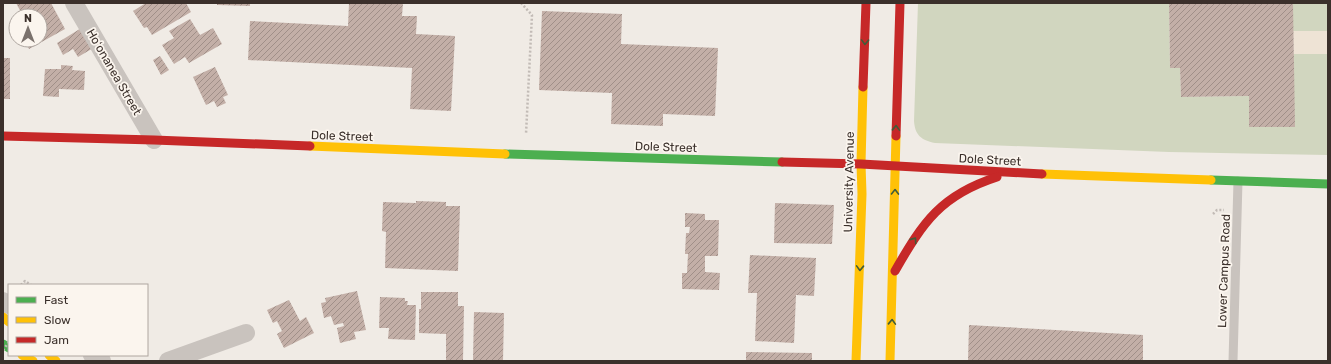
<svg xmlns="http://www.w3.org/2000/svg" width="1331" height="364" font-family="Rubik,sans-serif">
  <style>
    .grass { fill: #d1d6bf }
    .plaza { fill: #eee3d5 }
    .building { fill: url(#building-hatch) }
    .lines { fill: none; stroke-linecap: round; stroke-linejoin: round }
    .path { stroke: #c2bbb6; stroke-width: 2.5; stroke-dasharray: 2 2; stroke-linecap: butt }
    .lane { stroke: #c9c3be; stroke-width: 9 }
    .street { stroke: #c9c3be; stroke-width: 18 }
    .fast { stroke: #4caf50; stroke-width: 9 }
    .slow { stroke: #ffc107; stroke-width: 9 }
    .jam { stroke: #c62828; stroke-width: 9 }
    .path-bridge { stroke: #c2bbb6; stroke-width: 2.5; stroke-dasharray: 2 2; stroke-linecap: butt }
    .oneway { stroke: #415c38 }
    .labels { text-anchor: middle; stroke-width: 3.5; stroke-linejoin: round; paint-order: stroke }
    .street-label { font-size: 12px; fill: #3b302b; stroke: #fbf5ee }
  </style>
  <defs>
    <pattern id="building-hatch" width="6" height="6" patternUnits="userSpaceOnUse"><rect width="6" height="6" fill="#c3afa7"/><path d="M-1 1l2-2M0 6l6-6M5 7l2-2" fill="none" stroke="#a08f88"/></pattern>
  </defs>
  <rect width="100%" height="100%" fill="#f0ebe5"/>
  <g class="grass">
    <path d="M918,3H1169L1170,68H1180L1181,97L1249,96V127L1294,54H1328V155L1169,152L935,143C921,140 915,135 914,121Z"/>
    <rect x="1293" y="3" width="35" height="28"/>
  </g>
  <polygon class="plaza" points="1293,31 1328,31 1328,54 1294,54"/>
  <g class="building">
    <polygon points="16,3 51,3 65,29 29,49 24,40 40,40 40,16 23,16"/>
    <polygon points="146,3 186,3 191,12 152,35 147,27 144,28 133,11"/>
    <polygon points="217,3 250,3 250,6 217,5"/>
    <polygon points="349,3 403,3 402,16 417,16 416,34 455,36 451,111 410,109 412,68 248,60 250,21 348,26"/>
    <polygon points="1169,3 1293,3 1295,127 1249,127 1249,96 1181,97 1180,68 1170,68"/>
    <polygon points="542,11 622,14 621,44 718,48 715,116 663,114 663,126 611,124 612,93 539,90"/>
    <polygon points="190,19 200,35 213,28 222,44 189,63 185,57 174,64 162,45 174,38 169,31"/>
    <polygon points="83,27 95,47 78,57 73,49 63,55 57,43"/>
    <polygon points="160,56 169,70 161,75 153,60"/>
    <rect x="3" y="58" width="7" height="41"/>
    <polygon points="61,65 73,66 72,70 85,71 84,90 59,89 59,97 43,96 45,69 61,69"/>
    <polygon points="215,67 228,95 223,97 226,103 217,107 214,101 206,105 193,77"/>
    <polygon points="416,201 446,202 446,206 460,206 458,271 385,268 386,232 382,231 383,202 416,203"/>
    <polygon points="775,203 834,205 832,244 774,243"/>
    <polygon points="685,213 705,214 705,220 719,220 718,256 705,256 705,272 720,273 719,290 682,289 682,273 687,273 688,254 685,254 686,233 689,233 690,227 685,227"/>
    <polygon points="750,255 816,258 814,296 796,295 794,343 755,341 757,293 748,293"/>
    <polygon points="357,291 366,330 354,332 356,339 340,343 337,328 344,326 343,323 334,325 331,316 324,318 321,303 326,302 325,298"/>
    <polygon points="421,292 458,292 458,306 464,306 463,361 446,361 446,334 419,333 419,309 421,309"/>
    <polygon points="380,297 405,298 405,301 408,301 407,305 416,305 415,340 388,339 389,328 379,328"/>
    <polygon points="289,300 300,321 306,317 314,333 284,348 277,334 282,331 277,321 273,323 267,310"/>
    <polygon points="474,312 504,313 503,361 473,360"/>
    <polygon points="969,325 1143,335 1143,361 968,361"/>
    <polygon points="746,352 812,353 812,361 746,361"/>
  </g>
  <g class="lines">
    <g class="path">
      <polyline points="521,3 532,15 526,134"/>
      <polyline points="1213,214 1217,210 1224,210"/>
      <polyline points="21,285 25,281 31,285"/>
    </g>
    <polyline class="lane" points="1233,361 1238,181"/>
    <g class="street">
      <polyline points="74,3 154,140"/>
      <polyline points="3,301 9,305"/>
      <polyline points="92,355 102,361"/>
      <polyline points="168,361 246,333"/>
    </g>
    <g class="fast">
      <polyline points="505,154 782,162"/>
      <polyline points="1211,180 1328,184"/>
      <polyline points="3,344 9,348"/>
    </g>
    <g class="slow">
      <polyline points="310,146 505,154"/>
      <polyline points="1042,174 1211,180"/>
      <polyline points="3,317 9,322"/>
      <polyline points="22,355 33,361"/>
      <polyline points="49,355 56,361"/>
      <polyline points="856,361 862,194 861,164 863,87"/>
      <polyline points="890,361 896,136"/>
    </g>
    <g class="jam">
      <polyline points="863,87 866,3"/>
      <polyline points="3,136 154,140 310,146"/>
      <polyline points="896,136 900,3"/>
      <polyline points="782,162 861,164 1042,174"/>
      <path d="M895,271C923,222 941,195 997,177"/>
    </g>
    <polyline class="path-bridge" points="3,350 9,342"/>
  </g>
  <defs><path id="oneway-chevron" d="M-2-3.5L2.5 0L-2 3.5" fill="none" stroke-width="1.6" stroke-linecap="round" stroke-linejoin="round"/></defs>
  <g class="oneway">
    <use href="#oneway-chevron" transform="translate(865 42) rotate(92)"/>
    <use href="#oneway-chevron" transform="translate(896 128) rotate(-88)"/>
    <use href="#oneway-chevron" transform="translate(895 192) rotate(-89)"/>
    <use href="#oneway-chevron" transform="translate(914 240) rotate(-55)"/>
    <use href="#oneway-chevron" transform="translate(860 268) rotate(92)"/>
    <use href="#oneway-chevron" transform="translate(892 322) rotate(-88)"/>
  </g>
  <g class="labels">
    <g class="street-label">
      <text transform="translate(114 72) rotate(60)" y="4">Hoʻonanea Street</text>
      <text transform="translate(342 136) rotate(2)" y="4">Dole Street</text>
      <text transform="translate(666 147) rotate(2)" y="4">Dole Street</text>
      <text transform="translate(990 160) rotate(3)" y="4">Dole Street</text>
      <text transform="translate(849 182) rotate(-89)" y="4">University Avenue</text>
      <text transform="translate(1224 271) rotate(-88)" y="4">Lower Campus Road</text>
    </g>
  </g>
  <rect width="1331" height="364" fill="none" stroke="#3b302b" stroke-width="8"/>
  <rect x="8" y="284" width="140" height="72" fill="#fbf5ee" stroke="#aea6a0"/>
  <rect x="16" y="297" width="20" height="6" fill="#4caf50" stroke="#aea6a0"/>
  <text x="44" y="304" font-size="12" fill="#3b302b">Fast</text>
  <rect x="16" y="317" width="20" height="6" fill="#ffc107" stroke="#aea6a0"/>
  <text x="44" y="324" font-size="12" fill="#3b302b">Slow</text>
  <rect x="16" y="337" width="20" height="6" fill="#c62828" stroke="#aea6a0"/>
  <text x="44" y="344" font-size="12" fill="#3b302b">Jam</text>
  <g transform="translate(28 28)"><circle r="19" fill="#fbf5ee" stroke="#aea6a0"/>
  <path d="M0-3L7 15L0 10L-7 15Z" fill="#7a716c"/>
  <text y="-6" font-size="11" font-weight="bold" text-anchor="middle" fill="#3b302b">N</text>
  </g>
</svg>
